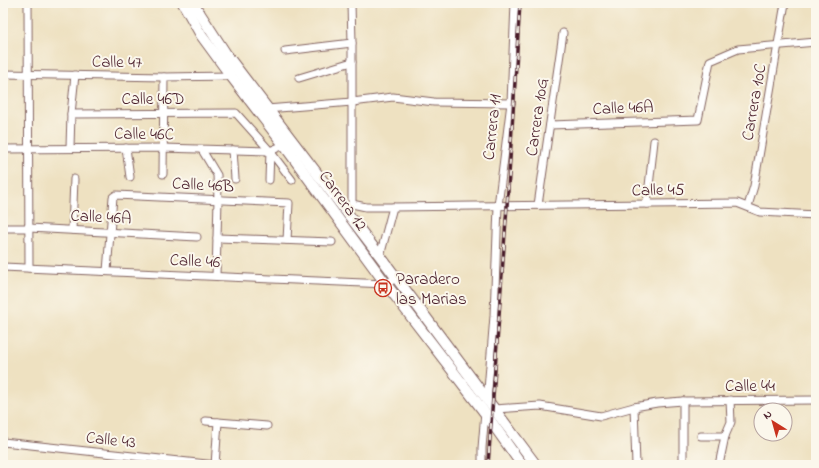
<svg xmlns="http://www.w3.org/2000/svg" width="819" height="468" font-family="'Indie Flower',sans-serif">
  <style>
    .lines { fill: none; stroke-linecap: round; stroke-linejoin: round }
    .street-casing { stroke: #836360; stroke-width: 9 }
    .primary-casing { stroke: #836360; stroke-width: 12 }
    .street { stroke: #fff; stroke-width: 7 }
    .primary { stroke: #fff; stroke-width: 10 }
    .rail-casing { stroke: #4a1f2b; stroke-width: 3.5 }
    .rail { stroke: #fbf7ec; stroke-width: 2; stroke-dasharray: 6; stroke-linecap: butt }
    .labels { text-anchor: middle; stroke-width: 4; stroke-linejoin: round; paint-order: stroke }
    .street-label { font-size: 17px; fill: #4a1f2b; stroke: #fbf7ec }
    .poi-label { font-size: 17px; fill: #4a1f2b; stroke: #fbf7ec; text-anchor: start }
  </style>
  <rect width="100%" height="100%" fill="#fbf7ec"/>
  <filter id="ink" filterUnits="userSpaceOnUse"><feTurbulence type="fractalNoise" baseFrequency=".025" numOctaves="2"/><feDisplacementMap in="SourceGraphic" scale="8" xChannelSelector="R" yChannelSelector="G"/><feConvolveMatrix kernelMatrix="1 2 1 2 8 2 1 2 1" color-interpolation-filters="sRGB"/></filter>
  <filter id="wash" filterUnits="userSpaceOnUse"><feTurbulence type="fractalNoise" baseFrequency=".012" numOctaves="4" result="noise"/><feDisplacementMap in="SourceGraphic" scale="16" xChannelSelector="R" yChannelSelector="G"/><feGaussianBlur stdDeviation="0.9" result="paint"/><feColorMatrix in="noise" values="0 0 0 0 0 0 0 0 0 0 0 0 0 0 0 0 0 1.4 0 .05"/><feComposite in="paint" operator="in"/></filter>
  <g filter="url(#wash)">
    <rect width="100%" height="100%" fill="#eee1c1"/>
  </g>
  <g filter="url(#ink)">
    <g class="lines">
      <g class="street-casing">
        <g id="street">
          <polyline points="28,3 29,268"/>
          <polyline points="285,51 352,43"/>
          <polyline points="3,74 164,77 231,76"/>
          <polyline points="299,78 352,62"/>
          <polyline points="267,109 352,102 393,97 434,102 511,103"/>
          <polyline points="71,114 236,113 270,151 292,180"/>
          <polyline points="550,125 698,120 710,61 738,49 816,42"/>
          <polyline points="70,147 71,114 75,75"/>
          <polyline points="126,148 130,177"/>
          <polyline points="3,149 162,148 270,151 284,145"/>
          <polyline points="202,150 217,175 218,199 216,276"/>
          <polyline points="233,150 235,179"/>
          <polyline points="163,174 164,77"/>
          <polyline points="269,180 270,151"/>
          <polyline points="352,204 366,207 393,207 737,203 760,212 816,215"/>
          <polyline points="647,204 654,141"/>
          <polyline points="538,205 563,33"/>
          <polyline points="748,206 754,186 785,3"/>
          <polyline points="349,207 352,204 352,43 351,3"/>
          <polyline points="4,228 29,228 197,237"/>
          <polyline points="72,230 74,179"/>
          <polyline points="217,238 332,242"/>
          <polyline points="380,256 393,207"/>
          <polyline points="3,267 386,284 396,278"/>
          <polyline points="107,271 113,197 116,195 289,203 287,240"/>
          <polyline points="487,402 494,316 498,206 511,103 515,3"/>
          <polyline points="634,407 636,465"/>
          <polyline points="494,409 540,406 601,416 634,407 657,403 683,401 816,400"/>
          <polyline points="206,421 267,426"/>
          <polyline points="701,436 725,436"/>
          <polyline points="3,442 216,465"/>
          <polyline points="215,465 218,422"/>
          <polyline points="482,465 482,448 485,412"/>
          <polyline points="683,465 683,401"/>
          <polyline points="719,465 725,436 731,422 730,400"/>
        </g>
      </g>
      <g class="primary-casing">
        <g id="primary">
          <polyline points="183,3 201,35 231,76 284,145 386,284 485,413 522,465"/>
          <polyline points="193,3 226,54 380,256 536,465"/>
        </g>
      </g>
      <use href="#street" class="street"/>
      <use href="#primary" class="primary"/>
      <g class="rail-casing">
        <polyline id="rail" points="488,465 507,206 520,3"/>
      </g>
      <use href="#rail" class="rail"/>
    </g>
  </g>
  <defs>
    <g id="bus-ring" transform="scale(0.9)"><circle r="9.5" fill="#fbf7ec" stroke="#c8321e" stroke-width="1.5"/><path d="M-5-6H5V4H4V6H2V4H-2V6H-4V4H-5ZM-3.5-4V0h7V-4ZM-3.5 1.2v1.5H-2V1.2ZM2 1.2v1.5H3.5V1.2Z" fill="#c8321e"/></g>
  </defs>
  <g fill-rule="evenodd">
    <use href="#bus-ring" x="383" y="288"/>
  </g>
  <g class="labels">
    <g class="street-label">
      <text transform="translate(117 61) rotate(1)" y="6">Calle 47</text>
      <text x="153" y="104">Calle 46D</text>
      <text transform="translate(753 102) rotate(-80)" y="6">Carrera 10C</text>
      <text transform="translate(623 107) rotate(-2)" y="6">Calle 46A</text>
      <text transform="translate(536 117) rotate(-82)" y="6">Carrera 10G</text>
      <text transform="translate(491 127) rotate(-84)" y="6">Carrera 11</text>
      <text transform="translate(144 133) rotate(1)" y="6">Calle 46C</text>
      <text transform="translate(203 184) rotate(3)" y="6">Calle 46B</text>
      <text transform="translate(658 189) rotate(-1)" y="6">Calle 45</text>
      <text transform="translate(344 200) rotate(54)" y="6">Carrera 12</text>
      <text transform="translate(101 216) rotate(3)" y="6">Calle 46A</text>
      <text transform="translate(195 260) rotate(3)" y="6">Calle 46</text>
      <text x="750" y="391">Calle 44</text>
      <text transform="translate(111 439) rotate(6)" y="6">Calle 43</text>
    </g>
    <g class="poi-label">
      <text x="396" y="284">Paradero<tspan x="396" dy="20">las Marias</tspan></text>
    </g>
  </g>
  <rect width="819" height="468" fill="none" stroke="#fbf7ec" stroke-width="16"/>
  <g transform="translate(773 422) rotate(323)"><circle r="19" fill="#fbf7ec" stroke="#b4a19f"/>
  <path d="M0-3L7 15L0 10L-7 15Z" fill="#c8321e"/>
  <text y="-6" font-size="11" font-weight="bold" text-anchor="middle" fill="#4a1f2b">N</text>
  </g>
</svg>
